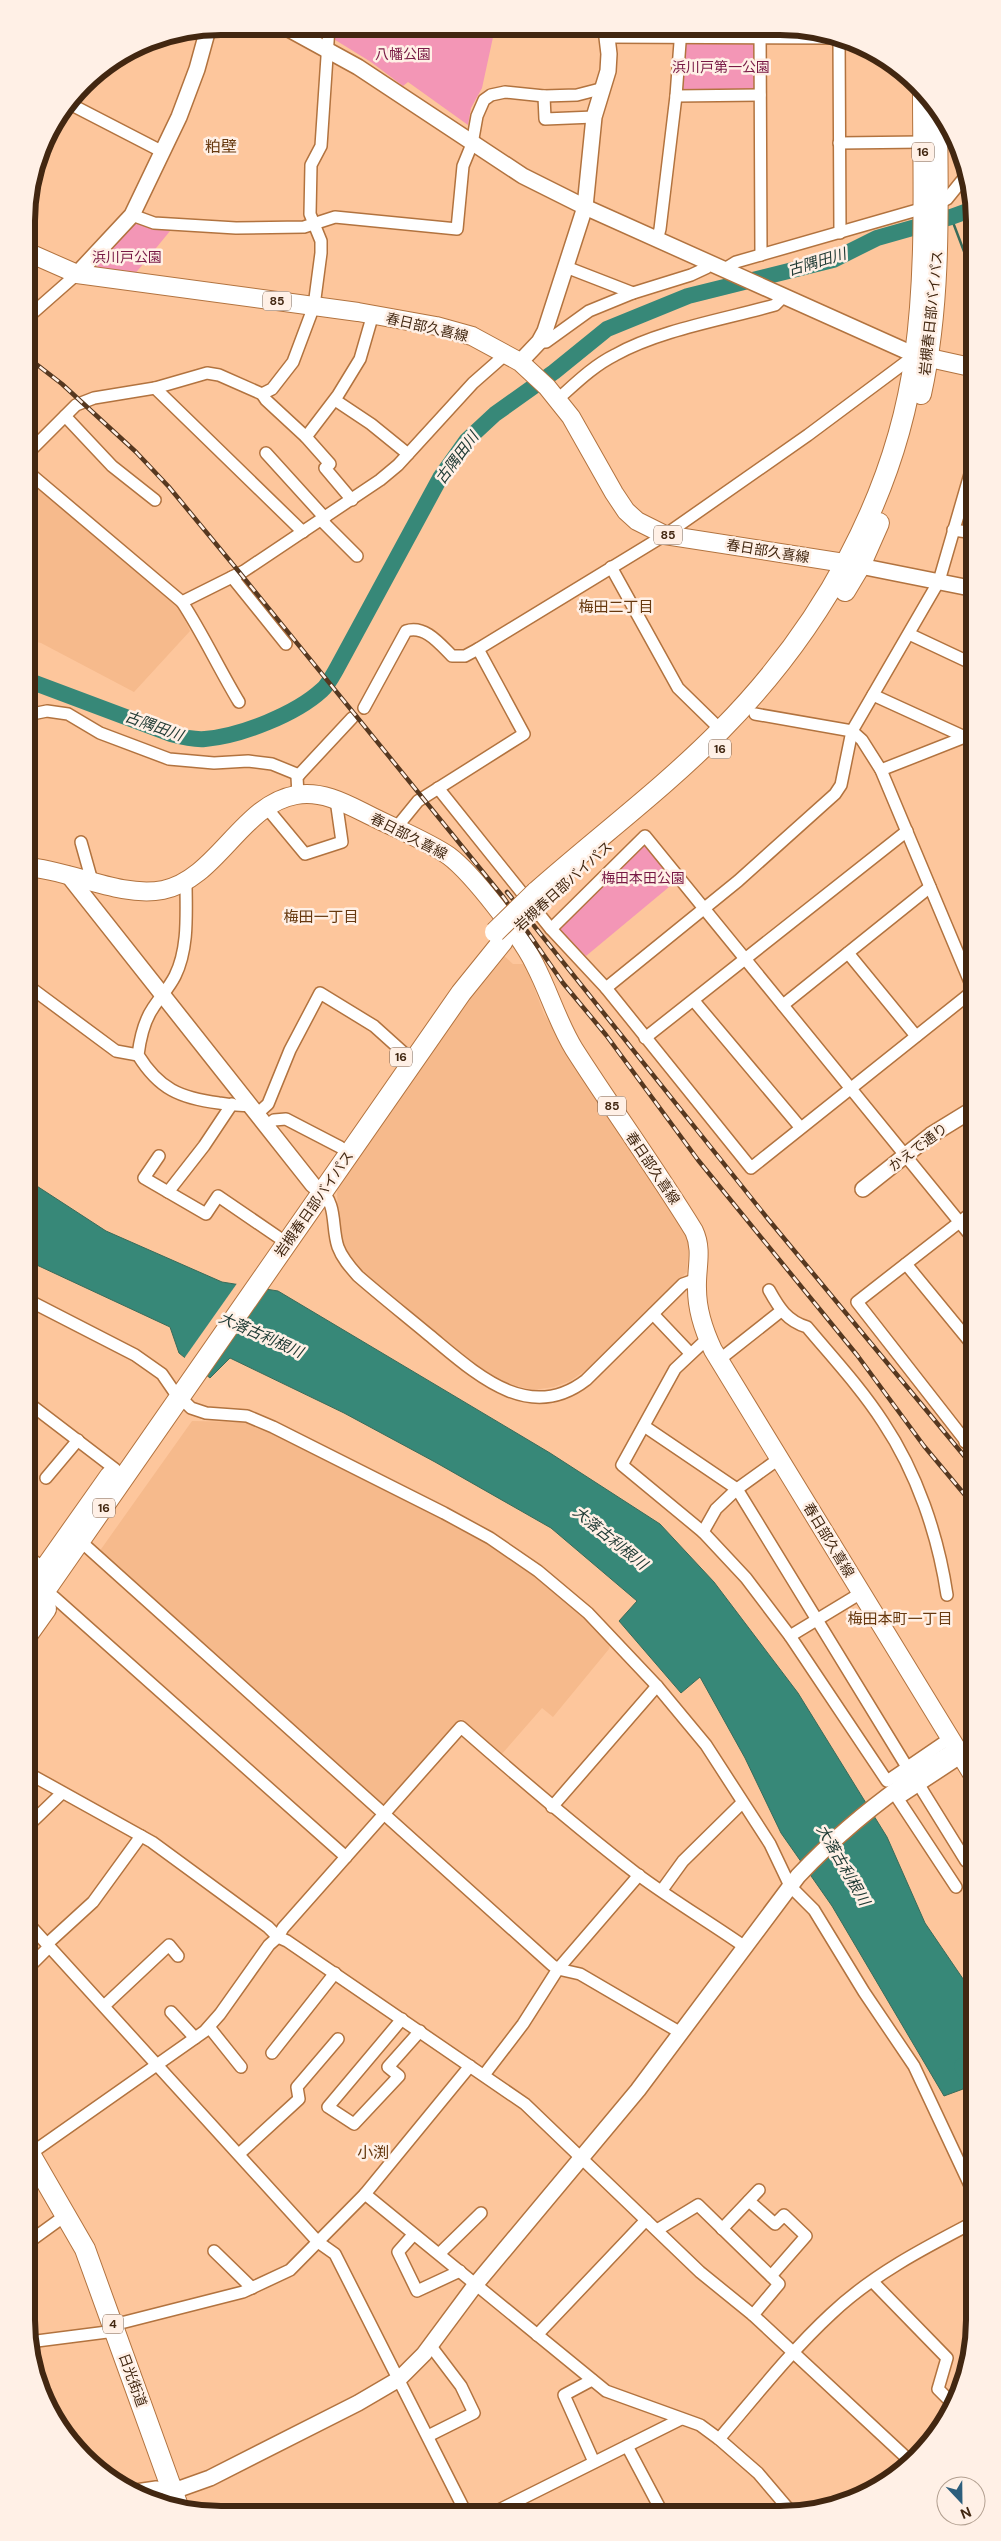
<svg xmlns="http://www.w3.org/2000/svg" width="1001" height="2541" font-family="'DM Sans','Noto Sans JP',sans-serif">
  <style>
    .built { fill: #f6ba8c }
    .green { fill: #f396b6 }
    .water { fill: #378878; stroke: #3a6b59 }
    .pier { fill: #fdc69c }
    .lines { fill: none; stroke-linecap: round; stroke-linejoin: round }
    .stream { stroke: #3a6b59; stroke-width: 2.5 }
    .river { stroke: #378878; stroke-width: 16 }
    .street-casing { stroke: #b2733f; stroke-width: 14 }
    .secondary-casing { stroke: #b2733f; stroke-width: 18 }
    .primary-casing { stroke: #b2733f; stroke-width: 20 }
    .highway-casing { stroke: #b2733f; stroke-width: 22 }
    .street { stroke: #fff; stroke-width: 11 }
    .secondary { stroke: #fff; stroke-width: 15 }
    .primary { stroke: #fff; stroke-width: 18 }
    .highway { stroke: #fff; stroke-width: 20 }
    .rail-casing { stroke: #563820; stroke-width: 4.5 }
    .rail { stroke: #fff0e6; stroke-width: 2.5; stroke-dasharray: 8; stroke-linecap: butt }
    .highway-bridge-casing { stroke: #b2733f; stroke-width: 22; stroke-linecap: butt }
    .highway-bridge { stroke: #fff; stroke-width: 20 }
    .labels { text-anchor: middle; stroke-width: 5; stroke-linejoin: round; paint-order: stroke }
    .shield { fill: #fff0e6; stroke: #7b6351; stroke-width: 1 }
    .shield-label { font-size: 12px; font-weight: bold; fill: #422711 }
    .park-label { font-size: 14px; fill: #781945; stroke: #fff0e6 }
    .street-label { font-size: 14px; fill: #422711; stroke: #fff0e6 }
    .water-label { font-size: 15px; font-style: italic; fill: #213b35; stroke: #fff0e6 }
    .neighbourhood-label { font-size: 15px; fill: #67390f; stroke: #fff0e6 }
    .quarter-label { font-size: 16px; fill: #67390f; stroke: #fff0e6 }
    .rim { fill: none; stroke: #422711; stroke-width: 6 }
  </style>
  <rect width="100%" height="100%" fill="#fdc69c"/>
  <g class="built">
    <polygon points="27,480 135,566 178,605 190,631 134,692 41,643 27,640"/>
    <polygon points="503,955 513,964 525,964 544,1014 689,1239 687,1272 586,1370 570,1381 554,1387 533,1390 505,1383 485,1374 370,1280 343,1246 338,1227 337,1185 450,1022"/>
    <polygon points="192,1421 249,1422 368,1478 466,1528 531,1569 611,1640 609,1649 553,1717 542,1708 501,1755 461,1719 382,1809 99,1552"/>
  </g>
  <g class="green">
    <polygon points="332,27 495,28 482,88 471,108 468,125 408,82 403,86 371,62 332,38"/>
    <polygon points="686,42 758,42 760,91 681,92"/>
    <polygon points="133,223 170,231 134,275 96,271 95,267"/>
    <polygon points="643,846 648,846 675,882 586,956 560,931 561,926"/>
  </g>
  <polygon class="water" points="26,1179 106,1231 222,1282 278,1291 550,1453 660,1524 714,1582 798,1693 887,1837 925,1923 974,1995 974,2085 944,2096 832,1906 781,1833 745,1758 700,1677 681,1693 619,1621 637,1601 551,1528 435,1462 344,1413 230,1358 210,1378 179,1353 170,1327 26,1260"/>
  <polygon class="pier" points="238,1282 267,1287 204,1377 183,1360"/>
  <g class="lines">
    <polyline class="stream" points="951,217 968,262 975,266"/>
    <g class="river">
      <path d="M27,680L171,734C182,737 194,740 205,739C241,736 296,714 322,690C328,685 333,675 337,668L440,478L467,440L495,414L554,372L607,329L688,296L833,260L877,238L951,217L973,209"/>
      <polyline points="962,2066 974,2089"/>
    </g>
    <g class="street-casing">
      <g id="street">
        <polyline points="760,30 761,255"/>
        <polyline points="607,37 841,38"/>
        <polyline points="839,37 840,233"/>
        <polyline points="544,96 545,119 594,117"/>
        <polyline points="676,96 760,95"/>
        <polyline points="70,104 161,151"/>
        <polyline points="46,138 48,132"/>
        <polyline points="839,143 923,142"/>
        <polyline points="132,215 154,223 236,228 304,227 335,217 457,229 463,166 472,144 477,116 484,100 491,95 505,92 544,96 577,95 604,88"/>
        <polyline points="657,240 660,229 676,96 681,29"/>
        <polyline points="975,259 971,253 975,248"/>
        <polyline points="566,267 633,293"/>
        <polyline points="723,270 736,262 938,204 947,199 968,173"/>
        <polyline points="27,318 77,274"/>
        <polyline points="539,342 546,342 589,311 633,293 691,275 706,268 710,263"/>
        <polyline points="155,388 303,532"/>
        <polyline points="262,394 272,389 293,362 314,306 321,253 321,241 310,214 311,165 321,146 329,27"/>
        <path d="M558,399C576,383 593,366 615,355C659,330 726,319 775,305L783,297"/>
        <polyline points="335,400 371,424 408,454"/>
        <polyline points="65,416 112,466 155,500"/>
        <polyline points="306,437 338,395 360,359 373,314"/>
        <polyline points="266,453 325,518"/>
        <polyline points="27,454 76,405 94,398 155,388 207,373 219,375 262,394 266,400 306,437 330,464 325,468 352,500"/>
        <polyline points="27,471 182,602 244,571 380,480 398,465 473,383 506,354"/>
        <polyline points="321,520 357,556"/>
        <polyline points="953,530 975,533"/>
        <polyline points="611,567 678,688 721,730"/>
        <polyline points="232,577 286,644"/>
        <path d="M182,602C203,634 219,669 239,702"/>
        <polyline points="909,634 975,665"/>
        <polyline points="873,695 965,737"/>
        <path d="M364,708L406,631C425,625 439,643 452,656H465L478,649L665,535L808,435L914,356"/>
        <polyline points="755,714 852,731 862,740 881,770 975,994"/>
        <polyline points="27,715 47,711 68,714 100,733 169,759 214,763 248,761 272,764 299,775"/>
        <polyline points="881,770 975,733"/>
        <polyline points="438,788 551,929 606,988 751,1168 973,991"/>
        <polyline points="298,795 297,777 352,718"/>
        <polyline points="266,807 305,854 342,842 336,800"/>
        <polyline points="396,828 418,801 524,734 478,649"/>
        <polyline points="81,842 92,881"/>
        <path d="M186,882C186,912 189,948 175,976C169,988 160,997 153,1008C144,1021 140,1039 138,1055C159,1089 180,1098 219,1103C229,1104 240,1107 250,1105"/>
        <polyline points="551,929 645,836 975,1241"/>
        <polyline points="848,953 916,1036"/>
        <polyline points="27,985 116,1051 138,1055"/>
        <polyline points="606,988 738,881 835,794 841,785 852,731 939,581 975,457"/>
        <polyline points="694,1001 800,1127"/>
        <polyline points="783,1005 930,887"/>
        <polyline points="645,1038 907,831"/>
        <polyline points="257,1114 268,1104 290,1050 320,993 374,1026 404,1053"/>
        <polyline points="266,1126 274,1120 286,1119 340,1147"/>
        <polyline points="159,1156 144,1178 206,1214 218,1196 278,1237"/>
        <path d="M319,1189C338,1203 331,1227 338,1247C342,1258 350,1267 358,1276C381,1296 405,1315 429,1335C474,1372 528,1425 586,1380L683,1284L697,1279"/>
        <polyline points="168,1192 204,1146 232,1104"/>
        <polyline points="906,1264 975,1348"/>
        <path d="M769,1290C779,1308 787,1321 807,1327C833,1358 861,1388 883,1422C917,1473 938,1535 947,1595"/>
        <polyline points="26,1299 135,1355 162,1374 173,1390 191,1408 206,1413 247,1416 273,1427 444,1513 490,1538 538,1571 588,1613 657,1686 706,1745 770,1844 790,1886 814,1910 864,1992 914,2066 974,2194"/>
        <polyline points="653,1314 690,1353"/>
        <polyline points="719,1360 781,1311"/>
        <polyline points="26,1401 115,1469"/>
        <polyline points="644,1426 737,1489 907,1767"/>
        <polyline points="965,1442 975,1430"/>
        <polyline points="975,1453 857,1302 975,1210"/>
        <polyline points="780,1458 737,1489 716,1509 703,1532 746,1578 790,1636 861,1593"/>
        <polyline points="46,1478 78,1440"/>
        <polyline points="703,1532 622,1465 675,1369 708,1338"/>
        <polyline points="87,1547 552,1965 558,1969 580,1974 681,2033"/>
        <polyline points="26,1555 38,1564"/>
        <polyline points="54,1597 346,1857"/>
        <polyline points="790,1636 887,1781 950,1738"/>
        <polyline points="26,1772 152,1842 268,1927 278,1937 287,1941 525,2104 700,2272 753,2315 910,2461"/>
        <polyline points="919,1785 966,1861"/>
        <polyline points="552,1807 657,1686"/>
        <polyline points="32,1822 62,1793"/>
        <polyline points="956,1887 898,1799 962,1757"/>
        <polyline points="662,1890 683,1861 742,1803"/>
        <polyline points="26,1921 318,2242 335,2254 466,2513"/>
        <polyline points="47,1944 93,1902 141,1836"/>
        <polyline points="26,1970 49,1947"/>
        <polyline points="104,2006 169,1945 178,1956"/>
        <polyline points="171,2012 195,2038"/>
        <polyline points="402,2019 328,2107 354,2124 399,2076 388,2067 420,2031"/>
        <polyline points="209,2027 241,2067"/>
        <polyline points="272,2053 335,1973"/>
        <polyline points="484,2075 523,2024 558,1969 639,1875"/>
        <path d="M30,2154L205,2031L220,2014L269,1945L278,1937L283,1928L461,1727C519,1778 576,1827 637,1874C672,1900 709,1922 745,1947"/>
        <polyline points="239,2154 299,2099 297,2087 338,2039"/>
        <polyline points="365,2194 606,2391 700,2425 719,2439 758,2473 792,2513"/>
        <polyline points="749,2201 775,2224 784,2215 806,2236 771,2276"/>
        <polyline points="722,2229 759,2190"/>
        <polyline points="657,2230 698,2205 779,2284 753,2315"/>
        <polyline points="413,2235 398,2252 417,2291 460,2271"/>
        <polyline points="26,2244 66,2215"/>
        <polyline points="214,2251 252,2288"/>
        <polyline points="440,2253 481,2213"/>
        <polyline points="873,2282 947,2358 938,2389 953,2404"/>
        <polyline points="113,2325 243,2292 290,2270 365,2194 470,2066"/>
        <polyline points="537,2335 646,2220"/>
        <polyline points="29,2342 115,2331"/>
        <polyline points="592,2380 564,2395 594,2462"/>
        <polyline points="428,2436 474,2413 461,2386 430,2345"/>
        <path d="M719,2439C755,2397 790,2352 831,2314C872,2275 924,2248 974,2222"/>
        <polyline points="627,2446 663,2514"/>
        <polyline points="129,2491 156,2487 171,2489"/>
        <polyline points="493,2513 681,2419"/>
      </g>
    </g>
    <g class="secondary-casing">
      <g id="secondary">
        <polyline points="285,27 358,67 523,176 585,207 915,355"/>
        <polyline points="77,274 132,215 179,117 197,69 208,29"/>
        <polyline points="520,362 539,342 545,331 585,207 594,117 608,71 609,54 606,29"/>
        <polyline points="860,566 975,589"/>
        <polyline points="67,874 313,1185"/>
        <polyline points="863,1189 931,1135 975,1108"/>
        <path d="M171,2489L182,2488L210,2478L358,2403L399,2379L424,2354L476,2284L638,2090L798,1876C846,1825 898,1785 957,1749"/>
      </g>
    </g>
    <g class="primary-casing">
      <g id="primary">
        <polyline points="27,252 77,274 358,312 436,326 472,336 520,362 547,387 571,417 614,493 626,511 637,521 665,535 857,565"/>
        <polyline points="916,355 975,368"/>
        <path d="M27,867C71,870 119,898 163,890C217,879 242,804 296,795C325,790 350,806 375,818C399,830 427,841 449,856C473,874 522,938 535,965C549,992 558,1023 574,1049C613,1110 656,1169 694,1231C703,1250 696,1269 697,1289C697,1310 704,1331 713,1350L974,1777"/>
      </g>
    </g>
    <g class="highway-casing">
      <g id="highway">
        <path d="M921,394C941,302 938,208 937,114"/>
        <polyline points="845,591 860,566 879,523"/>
        <path d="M536,892C597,838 664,788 721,730C821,629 896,497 915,355C927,267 923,178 923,90"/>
        <polyline points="26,1595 110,1476"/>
        <polyline points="26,1618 461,993 503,941"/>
        <polyline points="26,1637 46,1609"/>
        <polyline points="26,2147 85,2249 179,2509"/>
      </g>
    </g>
    <use href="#street" class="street"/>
    <use href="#secondary" class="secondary"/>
    <use href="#primary" class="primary"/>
    <use href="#highway" class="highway"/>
    <g class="rail-casing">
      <g id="rail">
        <polyline points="27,357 62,384 136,452 169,487 240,573 504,898 563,983 606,1035 698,1160 857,1355 924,1446 975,1507"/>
        <polyline points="507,892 768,1219 975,1469"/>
      </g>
    </g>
    <use href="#rail" class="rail"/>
    <g class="highway-bridge-casing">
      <polyline id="highway-bridge" points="495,932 536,892"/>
    </g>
    <use href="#highway-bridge" class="highway-bridge"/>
  </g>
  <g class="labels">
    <g class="shield">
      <rect x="912" y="142.5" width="22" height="19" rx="4"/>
      <rect x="263" y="291.5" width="28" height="19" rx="4"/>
      <rect x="654" y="525.5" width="28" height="19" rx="4"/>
      <rect x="709" y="739.5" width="22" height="19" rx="4"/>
      <rect x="390" y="1047.5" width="22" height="19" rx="4"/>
      <rect x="598" y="1096.5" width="28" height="19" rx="4"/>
      <rect x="93" y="1498.5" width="22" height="19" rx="4"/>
      <rect x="103" y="2314.5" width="20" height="19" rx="4"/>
    </g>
    <g class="shield-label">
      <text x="923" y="156">16</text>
      <text x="277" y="305">85</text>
      <text x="668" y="539">85</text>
      <text x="720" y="753">16</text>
      <text x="401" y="1061">16</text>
      <text x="612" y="1110">85</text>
      <text x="104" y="1512">16</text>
      <text x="113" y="2328">4</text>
    </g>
    <g class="park-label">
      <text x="403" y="59">八幡公園</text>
      <text x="721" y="72">浜川戸第一公園</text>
      <text x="127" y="262">浜川戸公園</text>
      <text x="643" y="883">梅田本田公園</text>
    </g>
    <g class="street-label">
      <text transform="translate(931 313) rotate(-84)" y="5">岩槻春日部バイパス</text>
      <text transform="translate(427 327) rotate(13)" y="5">春日部久喜線</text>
      <text transform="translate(768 551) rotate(9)" y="5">春日部久喜線</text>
      <text transform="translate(409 836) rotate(27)" y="5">春日部久喜線</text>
      <text transform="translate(563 886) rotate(-42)" y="5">岩槻春日部バイパス</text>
      <text transform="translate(918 1147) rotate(-37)" y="5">かえで通り</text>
      <text transform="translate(653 1168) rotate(56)" y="5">春日部久喜線</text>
      <text transform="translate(314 1204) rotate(-55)" y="5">岩槻春日部バイパス</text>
      <text transform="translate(829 1540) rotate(59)" y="5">春日部久喜線</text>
      <text transform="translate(133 2380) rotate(70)" y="5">日光街道</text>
    </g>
    <g class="water-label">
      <text transform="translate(817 262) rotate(-17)" y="5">古隅田川</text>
      <text transform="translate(457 458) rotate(-53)" y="5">古隅田川</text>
      <text transform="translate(154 726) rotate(20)" y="5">古隅田川</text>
      <text transform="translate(261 1335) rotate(24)" y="5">大落古利根川</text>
      <text transform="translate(610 1538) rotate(39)" y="5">大落古利根川</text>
      <text transform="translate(843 1865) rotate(60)" y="5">大落古利根川</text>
    </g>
    <g class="neighbourhood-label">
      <text x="616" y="612">梅田二丁目</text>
      <text x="321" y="922">梅田一丁目</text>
      <text x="900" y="1624">梅田本町一丁目</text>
    </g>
    <g class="quarter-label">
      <text x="221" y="152">粕壁</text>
      <text x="373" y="2158">小渕</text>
    </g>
  </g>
  <path d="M0 0H1001V2541H0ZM221 35H780A186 186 0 0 1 966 221V2320A186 186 0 0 1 780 2506H221A186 186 0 0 1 35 2320V221A186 186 0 0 1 221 35Z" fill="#fff0e6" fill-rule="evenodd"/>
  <path class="rim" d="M221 35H780A186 186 0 0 1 966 221V2320A186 186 0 0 1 780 2506H221A186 186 0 0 1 35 2320V221A186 186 0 0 1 221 35Z"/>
  <g transform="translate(961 2501) rotate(158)"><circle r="24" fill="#fff0e6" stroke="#b3a091"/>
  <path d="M0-4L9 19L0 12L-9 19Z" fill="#2d5e7c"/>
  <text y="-8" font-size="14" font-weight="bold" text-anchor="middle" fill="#422711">N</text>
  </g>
</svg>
